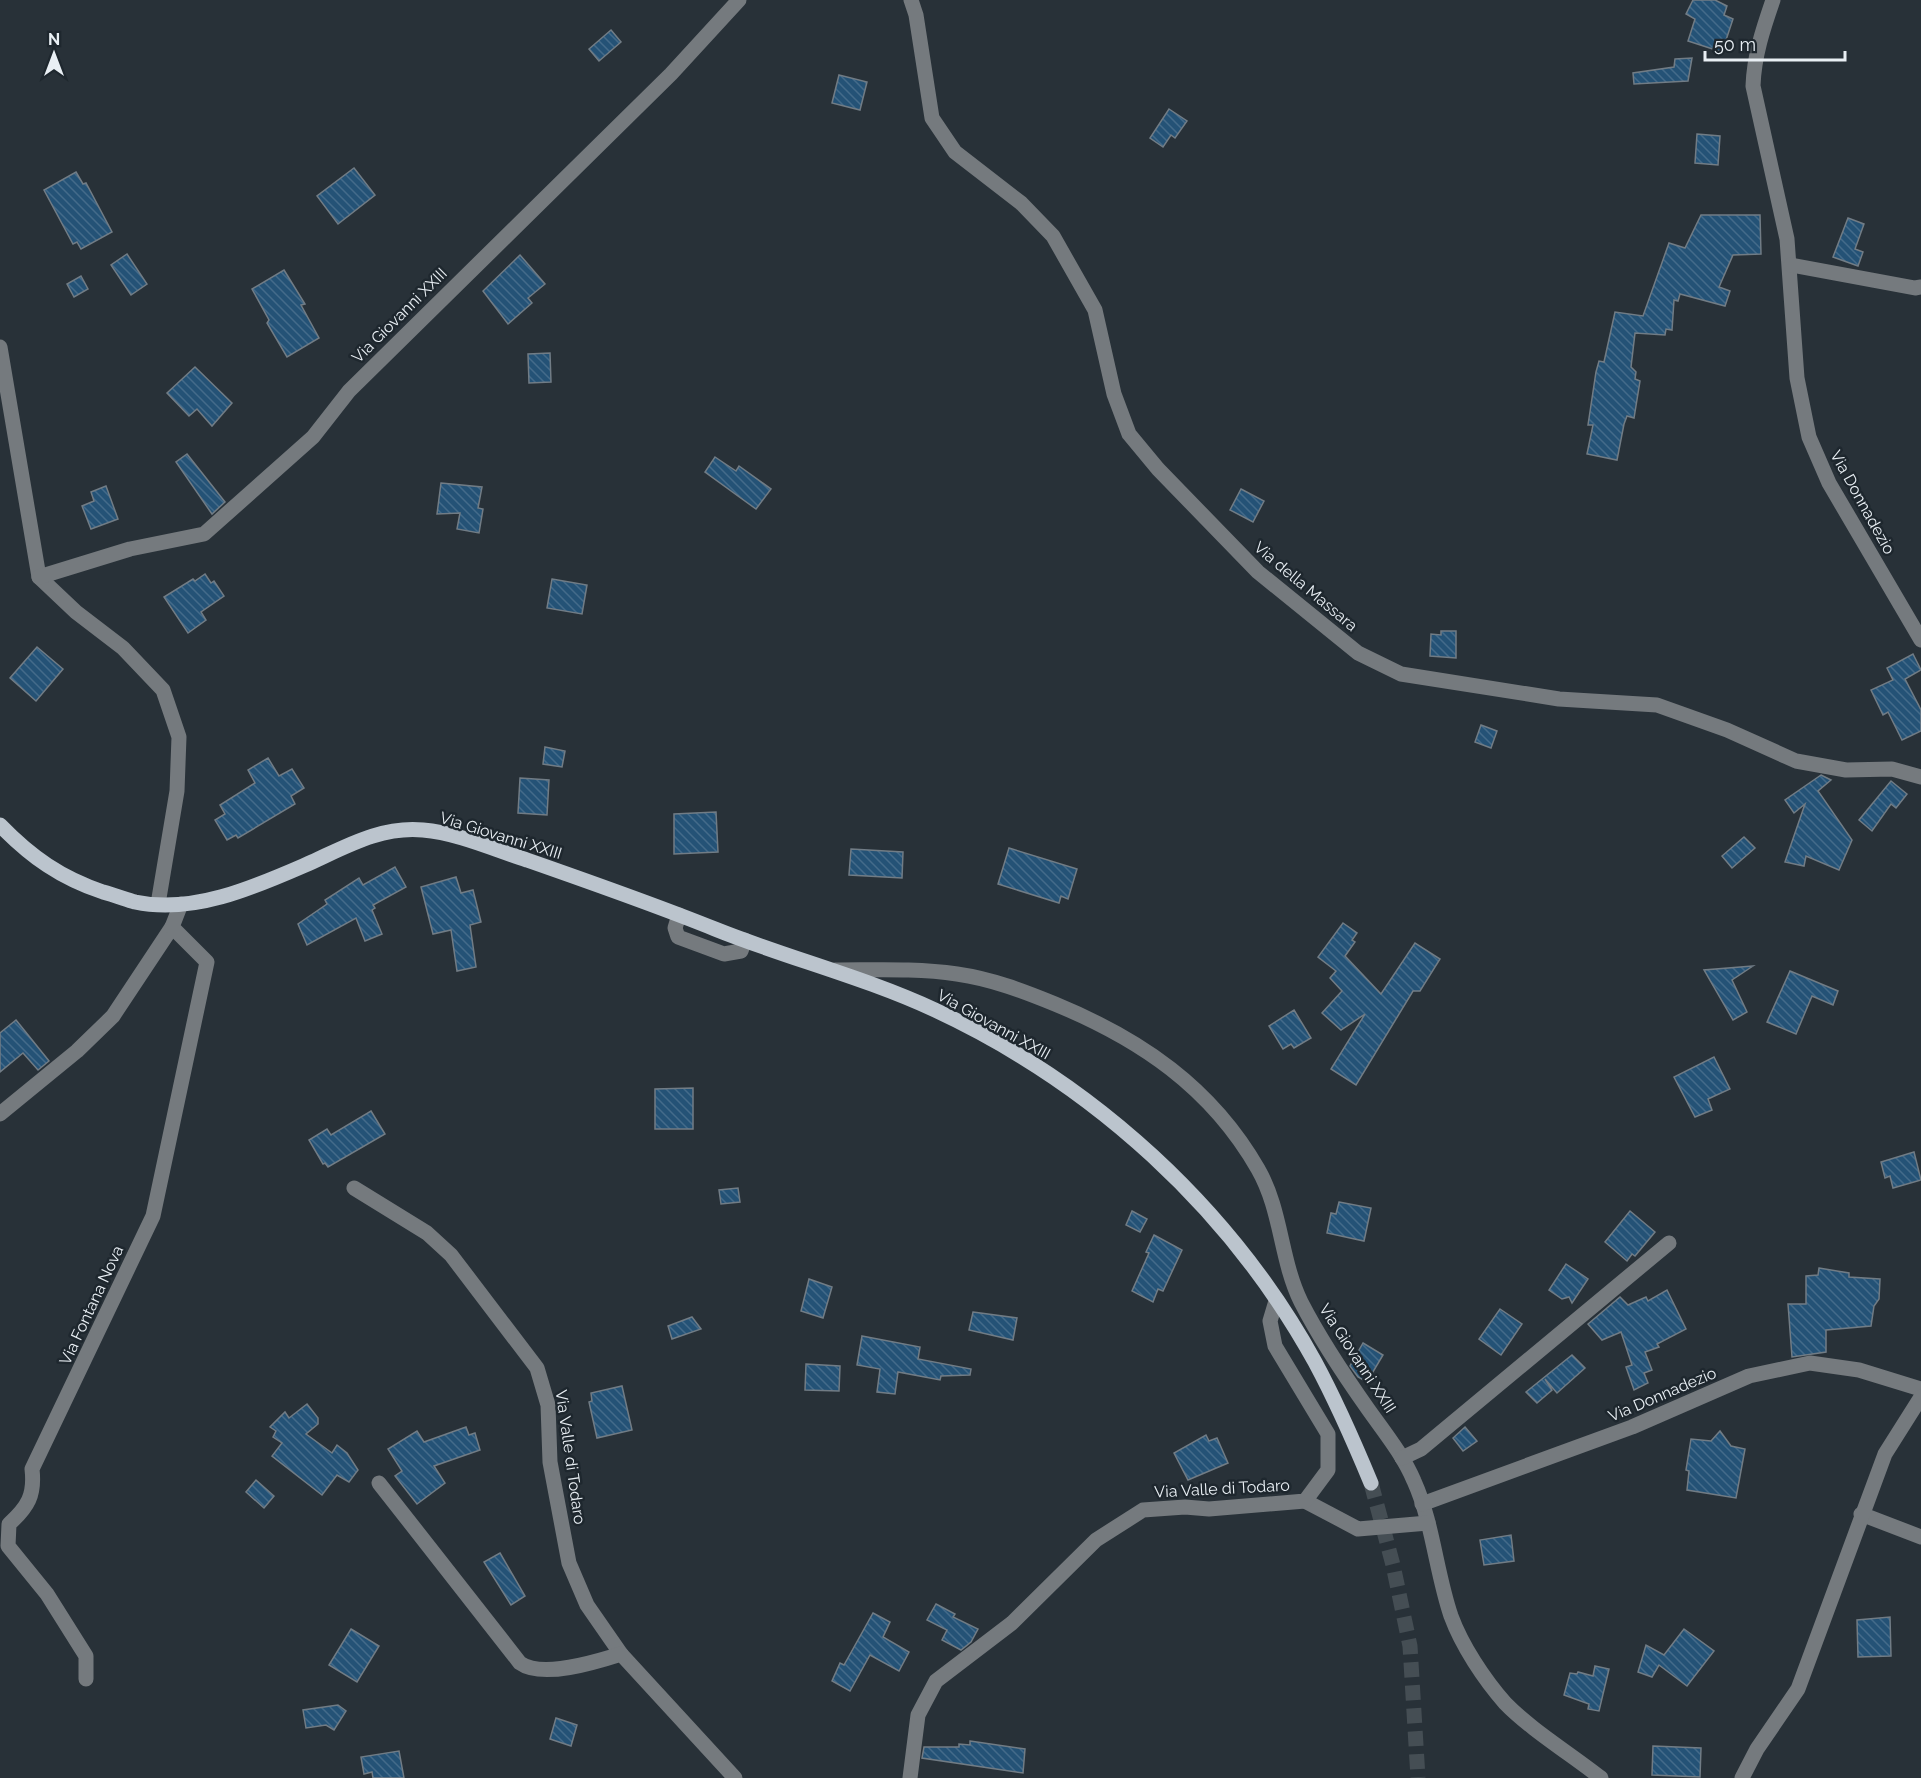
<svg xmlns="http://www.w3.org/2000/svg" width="1921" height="1778" font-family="Raleway,sans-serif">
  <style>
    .building { fill: url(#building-back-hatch); stroke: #717c85; stroke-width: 1.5 }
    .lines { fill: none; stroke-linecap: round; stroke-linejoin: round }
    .major-tunnel { stroke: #454e54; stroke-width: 15; stroke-dasharray: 15 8; stroke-linecap: butt }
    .minor { stroke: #757a7e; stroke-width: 15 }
    .major { stroke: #bbc4cd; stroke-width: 15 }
    .labels { text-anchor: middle; stroke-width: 5; stroke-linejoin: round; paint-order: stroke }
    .street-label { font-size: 16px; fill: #e9eff4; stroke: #1e272e }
  </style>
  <defs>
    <pattern id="building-back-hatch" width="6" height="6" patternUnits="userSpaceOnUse" patternTransform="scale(1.5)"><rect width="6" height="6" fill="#245276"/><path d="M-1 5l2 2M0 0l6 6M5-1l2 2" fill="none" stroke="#446b8a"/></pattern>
  </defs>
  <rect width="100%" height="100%" fill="#283138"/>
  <g class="building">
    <polygon points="1693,0 1715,0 1727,6 1724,15 1733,19 1722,52 1688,41 1695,19 1686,14"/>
    <polygon points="611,30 621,42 599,61 589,49"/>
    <polygon points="1692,58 1688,81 1634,84 1633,73 1674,67 1675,59"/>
    <polygon points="839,75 867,82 860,110 832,103"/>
    <polygon points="1169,109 1187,121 1175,138 1171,135 1163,147 1150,138"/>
    <polygon points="1697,134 1720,136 1718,165 1695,163"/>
    <polygon points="354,168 375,195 338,224 317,196"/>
    <polygon points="76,172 83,184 86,183 112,232 81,249 77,242 73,244 44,190"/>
    <polygon points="1701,215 1760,215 1761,254 1733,255 1719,287 1730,291 1725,306 1680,294 1678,301 1674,300 1672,330 1666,329 1665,335 1635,333 1631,367 1636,372 1635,379 1640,381 1634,418 1627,416 1624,424 1617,460 1587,454 1593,425 1588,425 1596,372 1599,361 1604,362 1615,312 1643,316 1669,243 1685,248"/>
    <polygon points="1848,218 1864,224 1855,249 1863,252 1858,266 1833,257"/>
    <polygon points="127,254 147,284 131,295 111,265"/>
    <polygon points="520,255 545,284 528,298 532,303 508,324 483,291"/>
    <polygon points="284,270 305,304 301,305 319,338 287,357 267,323 269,320 252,289"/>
    <polygon points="81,276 88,289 74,297 67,284"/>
    <polygon points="550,353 551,382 529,383 528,354"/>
    <polygon points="195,367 232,403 212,426 197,409 189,416 167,393"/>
    <polygon points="187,454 225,502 212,514 176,462"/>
    <polygon points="715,457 736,471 739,466 771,489 756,509 705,472"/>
    <polygon points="441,483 482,487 478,508 483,509 479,533 457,529 460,513 437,514"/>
    <polygon points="106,486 118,519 91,529 82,506 94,501 91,492"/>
    <polygon points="1241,489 1264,501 1253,522 1230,510"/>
    <polygon points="205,574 211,583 214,581 224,596 201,612 206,620 188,633 164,597 193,579 195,581"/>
    <polygon points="552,579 587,585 582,614 547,608"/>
    <polygon points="1441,631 1456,631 1456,658 1430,656 1431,634 1441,635"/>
    <polygon points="37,647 63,669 36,701 10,678"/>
    <polygon points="1913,654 1921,670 1905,679 1921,710 1921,731 1902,740 1888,712 1883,715 1871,690 1893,680 1887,668"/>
    <polygon points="1481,725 1497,731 1491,748 1475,742"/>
    <polygon points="545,747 565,751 562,767 543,764"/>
    <polygon points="268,758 279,776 292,769 304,788 291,796 295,804 238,838 236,835 227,840 215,820 225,814 220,805 255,783 248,770"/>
    <polygon points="1821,775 1831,780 1818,791 1852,840 1839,870 1806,856 1804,866 1785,862 1805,804 1794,813 1785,800"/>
    <polygon points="520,778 549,780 547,815 518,813"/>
    <polygon points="1891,781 1907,794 1896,808 1891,804 1872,831 1859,820"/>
    <polygon points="716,812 718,852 674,854 674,814"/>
    <polygon points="1744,837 1755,848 1732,868 1722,856"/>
    <polygon points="1009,848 1077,869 1068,899 1061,896 1059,903 998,884"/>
    <polygon points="851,849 903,852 902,878 849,875"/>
    <polygon points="395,867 406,887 373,905 375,908 372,910 382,934 365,941 356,918 307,945 298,924 327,904 325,900 359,878 363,885"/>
    <polygon points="456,877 461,893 473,890 481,922 470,925 476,967 457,971 451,930 433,934 421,887"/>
    <polygon points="1343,923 1357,933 1352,940 1355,942 1345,956 1381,994 1415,943 1440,959 1420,991 1413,991 1356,1085 1331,1069 1365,1014 1341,1030 1322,1013 1342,991 1330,978 1336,971 1318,957"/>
    <polygon points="1753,966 1732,980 1747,1012 1733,1020 1704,970"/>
    <polygon points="1790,971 1838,991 1833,1005 1812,996 1796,1034 1767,1022"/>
    <polygon points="1294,1010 1311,1038 1294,1048 1291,1044 1283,1049 1269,1026"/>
    <polygon points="16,1020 49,1061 38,1070 23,1053 0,1072 0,1033"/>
    <polygon points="1714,1057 1730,1089 1708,1099 1712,1110 1695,1117 1674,1077"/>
    <polygon points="693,1088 693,1129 655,1129 655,1089"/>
    <polygon points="371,1111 385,1134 328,1167 325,1163 323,1164 309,1140 327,1129 331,1135"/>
    <polygon points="1914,1152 1921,1180 1893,1188 1890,1176 1885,1178 1881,1162"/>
    <polygon points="738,1188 740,1202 721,1204 719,1190"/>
    <polygon points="1339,1202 1371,1208 1364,1241 1327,1233 1331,1213 1336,1214"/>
    <polygon points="1132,1211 1147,1219 1140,1232 1126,1225"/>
    <polygon points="1630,1211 1655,1232 1635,1256 1632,1254 1627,1261 1605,1242"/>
    <polygon points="1154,1235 1182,1250 1163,1291 1158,1289 1153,1302 1132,1291 1149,1253 1146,1252"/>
    <polygon points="1566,1264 1588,1279 1572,1303 1569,1297 1562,1299 1549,1290"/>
    <polygon points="1819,1268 1849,1273 1849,1277 1880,1279 1879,1299 1874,1306 1871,1326 1826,1330 1826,1352 1792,1357 1788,1304 1806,1304 1806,1276 1818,1275"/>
    <polygon points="809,1279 832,1287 823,1318 801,1311"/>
    <polygon points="1667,1290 1686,1329 1657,1344 1659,1347 1645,1352 1652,1370 1644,1373 1648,1383 1634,1390 1626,1367 1632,1365 1621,1332 1602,1340 1588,1324 1620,1297 1628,1305 1646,1297 1648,1301"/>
    <polygon points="1500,1309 1522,1324 1501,1355 1479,1339"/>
    <polygon points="973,1312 1017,1318 1013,1340 969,1330"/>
    <polygon points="692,1317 701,1329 672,1339 668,1326"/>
    <polygon points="862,1336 920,1347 918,1359 971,1369 970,1375 941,1376 940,1380 898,1372 895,1394 877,1392 880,1369 857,1365"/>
    <polygon points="1363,1343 1383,1355 1367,1382 1358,1377 1350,1366"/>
    <polygon points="1572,1355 1585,1368 1557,1393 1545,1379 1552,1390 1537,1403 1526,1392"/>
    <polygon points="806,1364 840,1366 839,1391 805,1390"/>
    <polygon points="622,1386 632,1430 597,1438 589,1402 592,1401 591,1393"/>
    <polygon points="307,1404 318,1418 318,1424 306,1434 332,1453 337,1445 347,1453 358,1470 349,1482 337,1475 322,1495 272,1456 282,1443 273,1437 276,1431 270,1427 285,1412 289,1418"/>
    <polygon points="466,1427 469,1435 475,1433 480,1450 434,1466 445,1483 417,1504 395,1476 402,1471 388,1449 417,1431 424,1442"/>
    <polygon points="1465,1427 1477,1441 1463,1451 1453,1438"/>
    <polygon points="1720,1431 1731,1446 1745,1449 1736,1498 1687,1490 1689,1471 1686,1470 1691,1439 1711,1441"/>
    <polygon points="1206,1435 1209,1441 1217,1438 1228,1463 1188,1480 1174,1453"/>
    <polygon points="256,1480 274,1496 264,1508 246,1492"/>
    <polygon points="1511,1535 1514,1561 1484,1565 1480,1540"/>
    <polygon points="500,1553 525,1596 511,1605 484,1562"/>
    <polygon points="936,1604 955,1614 953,1617 978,1629 971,1642 961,1650 942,1640 947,1630 927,1620"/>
    <polygon points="873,1613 890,1622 883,1637 909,1652 899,1671 870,1655 850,1691 832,1681 840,1663 844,1665"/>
    <polygon points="1890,1617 1891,1656 1858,1657 1857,1620"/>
    <polygon points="351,1629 379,1646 357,1682 329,1665"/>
    <polygon points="1684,1629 1714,1651 1687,1686 1659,1665 1652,1677 1638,1672 1646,1645 1664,1655"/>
    <polygon points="1595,1666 1609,1669 1599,1711 1588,1709 1589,1704 1564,1695 1570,1673 1577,1674 1578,1672 1593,1676"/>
    <polygon points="338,1705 346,1711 334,1730 326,1725 306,1728 303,1710"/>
    <polygon points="556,1718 577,1725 571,1746 550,1739"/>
    <polygon points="970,1741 1025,1749 1023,1773 922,1758 924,1747 959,1747 959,1744 970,1745"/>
    <polygon points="1653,1746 1701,1748 1700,1777 1652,1775"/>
    <polygon points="399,1751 404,1778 373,1778 372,1772 364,1774 361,1757"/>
  </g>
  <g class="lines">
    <polyline class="major-tunnel" points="1371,1483 1393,1565 1410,1646 1418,1778"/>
    <g class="minor">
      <polyline points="911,0 916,15 932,118 955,152 1021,203 1053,236 1095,310 1114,394 1129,434 1158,469 1258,572 1358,653 1401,674 1559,699 1657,705 1727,730 1796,761 1846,770 1892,769 1921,777"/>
      <path d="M1773,0C1763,29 1754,56 1753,86L1787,239L1797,378L1809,437L1829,483L1921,640"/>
      <polyline points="1791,265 1915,288 1921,287"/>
      <polyline points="0,347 39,577 76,612 123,648 163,690 179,737 177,791 158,904"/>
      <polyline points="39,577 130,549 204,534 313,437 349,391 671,74 739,0"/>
      <polyline points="679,915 675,928 678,937 724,954 741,951 745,940"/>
      <path d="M835,970C876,970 917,968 957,974C992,979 1023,991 1055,1004C1140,1039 1211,1087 1258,1169C1282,1211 1280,1259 1301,1302C1320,1339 1344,1375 1368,1409C1385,1433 1403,1455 1414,1481C1433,1523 1436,1572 1451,1616C1462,1646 1484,1679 1505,1703C1530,1729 1572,1755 1601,1778"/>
      <polyline points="0,1114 77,1051 113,1016 172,927"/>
      <polyline points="354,1188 427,1233 451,1255 537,1368 548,1405 550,1462 569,1563 587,1605 621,1654"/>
      <polyline points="1402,1458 1421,1449 1669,1243"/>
      <path d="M379,1483L520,1663C542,1679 596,1662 621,1654L735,1778"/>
      <polyline points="1305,1501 1358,1529 1428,1523"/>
      <polyline points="1422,1504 1632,1427 1749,1376 1810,1363 1859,1370 1921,1389"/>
      <polyline points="1861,1514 1921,1537"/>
      <path d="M86,1679V1656L47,1594L8,1546L9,1524C28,1507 35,1495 32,1469L153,1216L207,962L172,927L181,904"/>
      <polyline points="910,1778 918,1715 936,1681 1012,1623 1096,1540 1143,1510 1185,1507 1209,1509 1305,1501 1328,1470 1328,1434 1275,1346 1270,1321 1276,1301"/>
      <polyline points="1742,1778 1757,1749 1798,1689 1885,1454 1921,1397"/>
    </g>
    <path class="major" d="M0,825C31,857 61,878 103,892C114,895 125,899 135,902C195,915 259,885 312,862C347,846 382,826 423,830C458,833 493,849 527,860C590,882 653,904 715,929C787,958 864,977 935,1010C1094,1084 1230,1208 1315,1362C1336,1401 1354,1442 1371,1483"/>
  </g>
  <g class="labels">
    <g class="street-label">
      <text transform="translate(399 315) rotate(-45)" y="6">Via Giovanni XXIII</text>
      <text transform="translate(1863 502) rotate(61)" y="6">Via Donnadezio</text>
      <text transform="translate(1306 586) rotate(40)" y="6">Via della Massara</text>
      <text transform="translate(501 835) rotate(17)" y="6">Via Giovanni XXIII</text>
      <text transform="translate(994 1024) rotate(29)" y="6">Via Giovanni XXIII</text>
      <text transform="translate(91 1305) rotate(-65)" y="6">Via Fontana Nova</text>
      <text transform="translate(1358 1358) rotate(57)" y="6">Via Giovanni XXIII</text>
      <text transform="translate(1662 1394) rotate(-23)" y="6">Via Donnadezio</text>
      <text transform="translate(571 1457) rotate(82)" y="6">Via Valle di Todaro</text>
      <text transform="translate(1222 1488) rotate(-3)" y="6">Via Valle di Todaro</text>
    </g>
  </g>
  <g transform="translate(54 54)" stroke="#1e272e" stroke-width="4.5" paint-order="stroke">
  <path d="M0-4.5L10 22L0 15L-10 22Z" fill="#e9eff4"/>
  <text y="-9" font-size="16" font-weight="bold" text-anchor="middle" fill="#e9eff4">N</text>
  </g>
  <path d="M1705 51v9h140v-9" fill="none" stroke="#e9eff4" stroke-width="3"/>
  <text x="1714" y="51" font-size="18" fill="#e9eff4" stroke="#1e272e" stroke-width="4.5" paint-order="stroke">50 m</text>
</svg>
